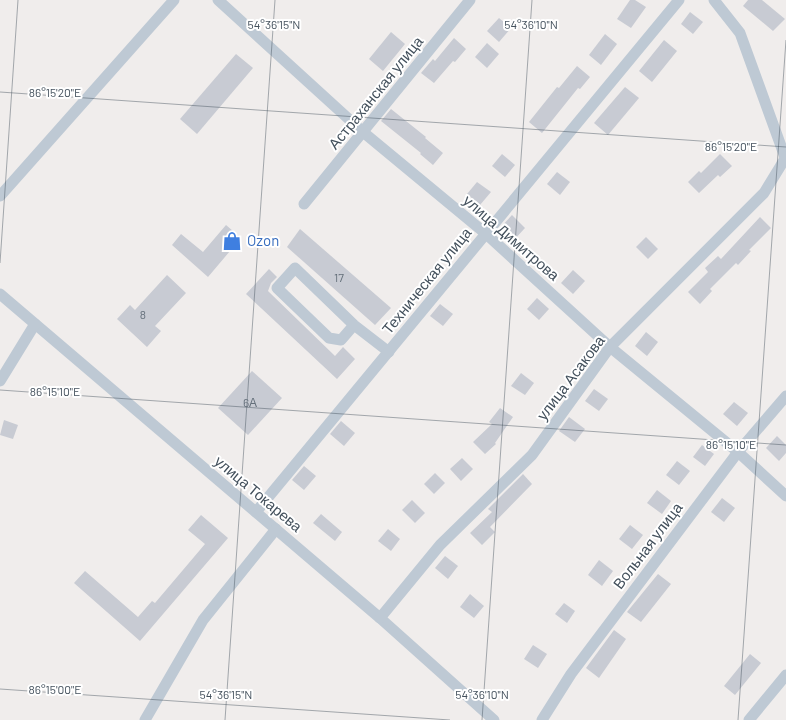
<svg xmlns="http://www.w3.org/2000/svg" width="786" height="720" font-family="Barlow,sans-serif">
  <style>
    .building { fill: #c8cbd3 }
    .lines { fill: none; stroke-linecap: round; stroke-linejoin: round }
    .minor { stroke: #bec9d4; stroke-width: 11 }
    .ticks { fill: none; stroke: #43505c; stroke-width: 1; stroke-opacity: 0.45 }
    .labels { text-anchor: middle; stroke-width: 4; stroke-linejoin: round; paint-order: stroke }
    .number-label { font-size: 12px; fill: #646f7a }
    .street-label { font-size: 15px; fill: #43505c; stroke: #fff }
    .shop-label { font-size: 15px; fill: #366cbe; stroke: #fff; text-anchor: start }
    .ticks-label { font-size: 12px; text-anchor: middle; fill: #43505c; stroke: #fff; stroke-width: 4; stroke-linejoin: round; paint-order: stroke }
  </style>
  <rect width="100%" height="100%" fill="#f0edec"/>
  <g class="building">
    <polygon points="630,0 635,0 646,7 631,28 617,19"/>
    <polygon points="748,0 762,0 785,19 773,31 743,6"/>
    <polygon points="690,12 703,22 693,34 681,24"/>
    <polygon points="499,18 511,28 499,42 487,31"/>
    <polygon points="391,32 405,44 383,71 369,59"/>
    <polygon points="605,34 617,44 601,65 589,55"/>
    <polygon points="454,38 466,49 455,62 453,61 434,83 421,73 433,59 435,61"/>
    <polygon points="664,40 677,51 652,82 639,71"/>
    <polygon points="487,43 499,54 487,68 475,57"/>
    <polygon points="236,54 253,68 197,134 180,119"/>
    <polygon points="577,66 590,77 580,89 578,88 542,133 529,122 557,87 559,88"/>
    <polygon points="625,87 639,98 608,135 594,123"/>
    <polygon points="391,109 426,137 425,138 443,153 433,165 420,154 421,153 381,121"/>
    <polygon points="502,154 515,165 505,177 492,166"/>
    <polygon points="720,154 732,166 720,177 718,175 699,193 688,182 699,171 701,173"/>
    <polygon points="557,172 570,182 560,195 547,184"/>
    <polygon points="477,182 491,192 480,205 467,194"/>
    <polygon points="512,215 525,228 513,241 500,228"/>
    <polygon points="760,217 771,228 749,250 751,251 738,265 736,263 710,289 712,291 700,304 688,292 708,272 705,268 718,256 721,259"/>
    <polygon points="226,225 241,238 208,277 172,245 181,234 203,252"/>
    <polygon points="300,229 391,308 375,325 287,247"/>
    <polygon points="646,237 658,249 648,259 636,247"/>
    <polygon points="269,269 277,277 271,283 268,291 335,356 343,347 355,359 337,379 246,294"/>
    <polygon points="573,270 585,281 573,294 561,283"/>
    <polygon points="167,275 186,293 155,326 161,331 147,347 117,319 130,305 135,310"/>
    <polygon points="537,298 549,309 539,320 527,309"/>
    <polygon points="440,304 453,314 443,326 430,316"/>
    <polygon points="646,332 658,342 647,356 635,346"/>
    <polygon points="252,371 282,398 248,435 218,408"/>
    <polygon points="521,373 534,383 525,395 511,386"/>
    <polygon points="594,389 608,399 599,411 585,401"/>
    <polygon points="734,402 748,413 737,426 723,414"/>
    <polygon points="500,408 513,417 495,443 496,444 485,454 473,442 492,424 489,422"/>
    <polygon points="569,417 585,429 575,442 559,431"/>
    <polygon points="4,420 18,425 13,439 0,435"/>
    <polygon points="341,421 355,433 344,446 330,434"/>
    <polygon points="777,436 786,445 786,453 779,461 766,448"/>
    <polygon points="702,445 714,454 705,466 693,457"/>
    <polygon points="462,458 473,469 461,481 450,469"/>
    <polygon points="677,461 690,471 679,485 666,475"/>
    <polygon points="304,466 316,476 304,490 292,480"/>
    <polygon points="435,473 445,483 434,494 424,484"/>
    <polygon points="523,474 532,484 490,527 495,532 482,545 470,533 492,512 488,509"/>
    <polygon points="657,490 671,501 662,514 647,503"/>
    <polygon points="722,498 735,508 724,522 711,512"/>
    <polygon points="412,500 425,513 415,523 402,510"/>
    <polygon points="321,514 342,532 335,541 313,523"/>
    <polygon points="201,515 228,538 140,641 74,583 85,571 138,617 152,601 155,603 205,544 188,530"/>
    <polygon points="630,525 643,535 632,549 619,539"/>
    <polygon points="388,529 400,539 391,551 378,541"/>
    <polygon points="445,556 458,566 448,579 435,568"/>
    <polygon points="599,560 613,571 602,586 588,575"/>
    <polygon points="658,574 671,584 641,622 627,612"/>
    <polygon points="470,594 484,606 474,618 460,607"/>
    <polygon points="564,603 575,611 567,623 555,614"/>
    <polygon points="614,630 626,639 599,678 586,668"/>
    <polygon points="533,645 547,654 538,668 524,659"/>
    <polygon points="750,654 761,663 735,695 724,686"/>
  </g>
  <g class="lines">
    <g class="minor">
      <polyline points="218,0 363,132 485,233 610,347 738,452 786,496"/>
      <polyline points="714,0 740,33 786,160"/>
      <polyline points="0,196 174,0"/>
      <polyline points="304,204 470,0"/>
      <polyline points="0,294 380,618 494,720"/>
      <polyline points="354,325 341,340 329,338 277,288 295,268 354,325 389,352"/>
      <polyline points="0,381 35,324"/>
      <polyline points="256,512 679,0"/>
      <polyline points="380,618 440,545 532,455 610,347 764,193 786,157"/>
      <polyline points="145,720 203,620 276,529"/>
      <polyline points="542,720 571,674 738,452 786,396"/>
      <polyline points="749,720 786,675"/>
    </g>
  </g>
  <path class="ticks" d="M0,92L786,147M0,263L18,0M0,390L786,445M0,689L450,720M225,720L275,0M482,720L532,0M738,720L786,40"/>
  <defs>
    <g id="shop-bare" transform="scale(1.5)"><path d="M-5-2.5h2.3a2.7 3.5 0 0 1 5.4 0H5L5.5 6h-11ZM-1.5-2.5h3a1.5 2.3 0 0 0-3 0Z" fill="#3f7fe0" stroke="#fff" stroke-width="2.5" paint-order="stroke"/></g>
  </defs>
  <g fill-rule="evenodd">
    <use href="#shop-bare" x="232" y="241"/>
  </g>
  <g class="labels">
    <g class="number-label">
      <text x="339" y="282">17</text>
      <text x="143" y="319">8</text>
      <text x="250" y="407">6А</text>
    </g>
    <g class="street-label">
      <text transform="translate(376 93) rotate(-51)" y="5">Астраханская улица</text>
      <text transform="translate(511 238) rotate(41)" y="5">улица Димитрова</text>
      <text transform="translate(427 281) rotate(-51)" y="5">Техническая улица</text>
      <text transform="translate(571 378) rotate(-53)" y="5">улица Асакова</text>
      <text transform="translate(258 494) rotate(40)" y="5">улица Токарева</text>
      <text transform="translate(648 546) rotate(-53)" y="5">Вольная улица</text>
    </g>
    <g class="shop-label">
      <text x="247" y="246">Ozon</text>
    </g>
  </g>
  <g class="ticks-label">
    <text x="274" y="29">54°36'15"N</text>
    <text x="531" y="29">54°36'10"N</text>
    <text x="55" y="97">86°15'20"E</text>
    <text x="731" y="151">86°15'20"E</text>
    <text x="55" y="396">86°15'10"E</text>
    <text x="731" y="449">86°15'10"E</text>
    <text x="55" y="694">86°15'00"E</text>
    <text x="226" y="699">54°36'15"N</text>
    <text x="482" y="699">54°36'10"N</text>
  </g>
</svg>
